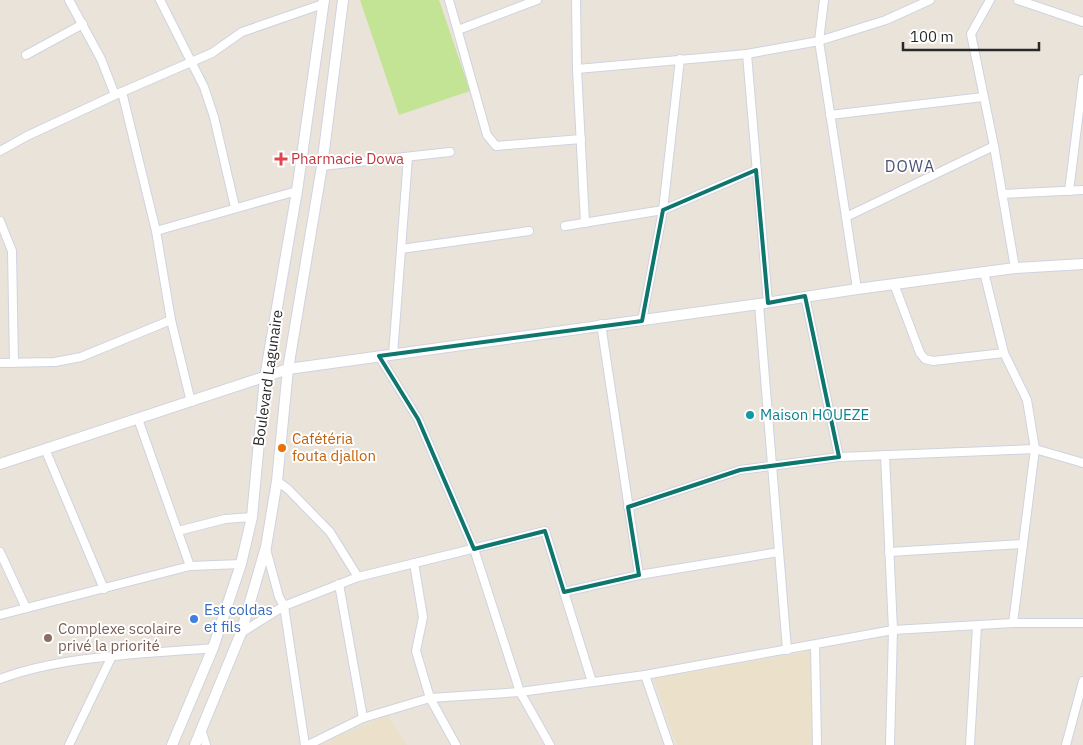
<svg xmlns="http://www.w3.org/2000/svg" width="1083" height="745" font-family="'IBM Plex Sans',sans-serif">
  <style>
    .education { fill: #ebe0ca }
    .pitch { fill: #c3e495 }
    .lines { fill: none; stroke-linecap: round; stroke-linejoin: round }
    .minor-casing { stroke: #cfd3e0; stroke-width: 10 }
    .secondary-casing { stroke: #cfd3e0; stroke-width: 12 }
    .minor { stroke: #fff; stroke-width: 8 }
    .secondary { stroke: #fff; stroke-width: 10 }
    .marked { fill: none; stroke: #0f766e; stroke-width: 4; stroke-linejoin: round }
    .health-dot { fill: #e0444e; stroke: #fff; stroke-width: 2 }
    .culture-dot { fill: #0f9aa8; stroke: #fff; stroke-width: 2 }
    .food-dot { fill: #e8710a; stroke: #fff; stroke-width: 2 }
    .shop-dot { fill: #3f7fe0; stroke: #fff; stroke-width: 2 }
    .education-dot { fill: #8d6e63; stroke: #fff; stroke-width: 2 }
    .labels { text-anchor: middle; stroke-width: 4; stroke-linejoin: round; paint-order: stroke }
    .health-label { font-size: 15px; fill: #be3a42; stroke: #fff; text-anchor: start }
    .street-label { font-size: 15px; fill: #282828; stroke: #fff }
    .culture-label { font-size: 15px; fill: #0d838f; stroke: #fff; text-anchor: start }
    .food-label { font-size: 15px; fill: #c56008; stroke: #fff; text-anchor: start }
    .shop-label { font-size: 15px; fill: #366cbe; stroke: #fff; text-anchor: start }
    .education-label { font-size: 15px; fill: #785e54; stroke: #fff; text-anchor: start }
    .neighbourhood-label { font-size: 16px; letter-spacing: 1px; fill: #4b5375; stroke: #fff }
  </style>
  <rect width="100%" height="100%" fill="#eae3da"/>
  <g class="education">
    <polygon points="810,651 812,745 677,745 654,679"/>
    <polygon points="387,715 407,745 319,745"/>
  </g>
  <polygon class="pitch" points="360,0 439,0 470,91 399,115"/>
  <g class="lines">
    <g class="minor-casing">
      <g id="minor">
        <polyline points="69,0 101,59 115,95"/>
        <polyline points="160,0 204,87 214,117 235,207"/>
        <polyline points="449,0 487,135 496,146 581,139"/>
        <polyline points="576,0 577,69 585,223"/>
        <polyline points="824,0 819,41 857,289"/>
        <polyline points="990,0 971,34 994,146 1015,268"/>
        <polyline points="1018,0 1083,22"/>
        <polyline points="458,30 537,0"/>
        <polyline points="747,54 768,303"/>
        <polyline points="26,55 83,24"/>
        <polyline points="577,69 747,54 819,41 886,20 930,0"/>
        <polyline points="122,92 156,231 171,320 191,402"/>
        <polyline points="830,115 983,97"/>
        <polyline points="0,151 27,136 115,95 212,53 242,32 323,4"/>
        <polyline points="322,166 450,152"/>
        <polyline points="1069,191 1083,79"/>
        <polyline points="1002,194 1083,190"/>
        <polyline points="846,217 994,146"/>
        <polyline points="0,221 12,251 14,363"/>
        <polyline points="565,226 663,210 756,170"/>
        <polyline points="156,231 297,191"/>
        <polyline points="401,249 529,231"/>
        <polyline points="984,272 1004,353 1027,400 1035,449 1013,623"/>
        <polyline points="894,284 920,353 925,359 933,361 1004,353"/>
        <polyline points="805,296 839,457"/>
        <polyline points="759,304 787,650"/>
        <polyline points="642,321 663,210 680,59"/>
        <polyline points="601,324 639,575"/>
        <polyline points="393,355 408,157"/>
        <polyline points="379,356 418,419 474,549 520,692 550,745"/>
        <polyline points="0,363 55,362 81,357 171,320"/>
        <polyline points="138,419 190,566"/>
        <polyline points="45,449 104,589"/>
        <polyline points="885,455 893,630 890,745"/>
        <polyline points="277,481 288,489 330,532 358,577"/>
        <polyline points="628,507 740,470 839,457 1035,449 1083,463"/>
        <polyline points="178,531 225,519 252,517"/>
        <polyline points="266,549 279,597 284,606 305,745"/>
        <polyline points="0,552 26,608"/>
        <polyline points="889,552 1023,544"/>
        <polyline points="414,563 423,617 416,651 430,698 456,745"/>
        <polyline points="339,584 363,718"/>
        <polyline points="564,592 639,575 779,552"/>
        <polyline points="0,615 190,566 241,564"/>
        <polyline points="241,633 284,606 358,577 545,531 592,682"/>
        <polyline points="815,645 817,745"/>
        <polyline points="645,675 669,745"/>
        <path d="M0,679C63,655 146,654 213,648"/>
        <polyline points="202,732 206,745"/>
        <polyline points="69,745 112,656"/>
        <polyline points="308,745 363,718 430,698 520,692 645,675 893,630 1013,623 1083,623"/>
        <polyline points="970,745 977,626"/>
        <polyline points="1066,745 1083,681"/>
      </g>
    </g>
    <g class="secondary-casing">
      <g id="secondary">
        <polyline points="0,464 288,369 759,304 857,289 1015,268 1083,264"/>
        <polyline points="172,745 213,648 241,564 252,517 265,377 297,191 324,0"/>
        <polyline points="195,745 241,633 266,547 277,481 288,369 322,166 343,0"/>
      </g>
    </g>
    <use href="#minor" class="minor"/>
    <use href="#secondary" class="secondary"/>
  </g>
  <path class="marked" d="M756,170L768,303L805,296L839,457L740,470L628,507L639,575L564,592L545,531L474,549L418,419L379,356L642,321L663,210Z"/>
  <path class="health-dot" d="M278.5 151.5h5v5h5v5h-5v5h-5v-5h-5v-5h5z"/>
  <circle class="culture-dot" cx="750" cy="415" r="5"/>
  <circle class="food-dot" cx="282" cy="448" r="5"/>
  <circle class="shop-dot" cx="194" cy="619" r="5"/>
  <circle class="education-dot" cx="48" cy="638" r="5"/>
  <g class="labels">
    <g class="health-label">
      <text x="291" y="164">Pharmacie Dowa</text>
    </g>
    <g class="street-label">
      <text transform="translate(268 378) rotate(-82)" y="5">Boulevard Lagunaire</text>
    </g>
    <g class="culture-label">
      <text x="760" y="420">Maison HOUEZE</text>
    </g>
    <g class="food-label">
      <text x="292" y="444">Cafétéria<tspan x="292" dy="17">fouta djallon</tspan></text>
    </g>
    <g class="shop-label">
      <text x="204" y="615">Est coldas<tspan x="204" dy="17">et fils</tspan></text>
    </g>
    <g class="education-label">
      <text x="58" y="634">Complexe scolaire<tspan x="58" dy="17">privé la priorité</tspan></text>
    </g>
    <g class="neighbourhood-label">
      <text x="910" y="172">DOWA</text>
    </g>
  </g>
  <path d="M903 42v8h136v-8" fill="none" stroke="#282828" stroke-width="2.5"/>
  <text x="910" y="42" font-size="15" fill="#282828" stroke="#ffffff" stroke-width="4" paint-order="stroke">100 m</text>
</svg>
